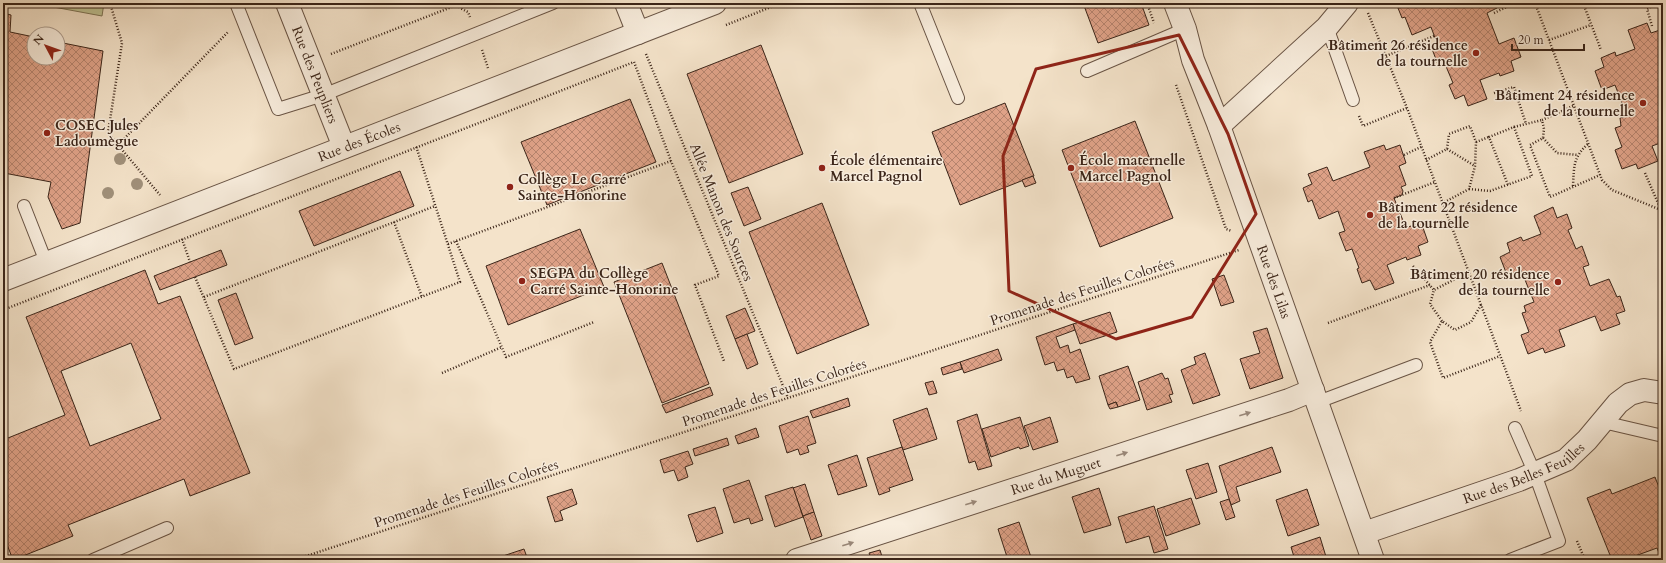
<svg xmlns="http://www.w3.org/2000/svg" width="1666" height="563" font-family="Cardo,serif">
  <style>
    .grass { fill: #bfc394; stroke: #7d7456 }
    .building { fill: url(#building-cross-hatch); stroke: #3b2519; fill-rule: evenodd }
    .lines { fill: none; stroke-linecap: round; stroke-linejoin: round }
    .lane-casing { stroke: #695445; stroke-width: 14 }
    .street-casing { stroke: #695445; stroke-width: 24 }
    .path { stroke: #3b2519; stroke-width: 2.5; stroke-dasharray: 1 2; stroke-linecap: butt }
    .lane { stroke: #f8eddd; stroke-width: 12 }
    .street { stroke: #f8eddd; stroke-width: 22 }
    .tree { fill: #a0907a }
    .oneway { fill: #9a897b }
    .marked { fill: none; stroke: #8f2418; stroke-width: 3; stroke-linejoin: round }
    .poi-dot { fill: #8f2418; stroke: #f8eddd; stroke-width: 1.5 }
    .labels { text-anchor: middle; stroke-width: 3; stroke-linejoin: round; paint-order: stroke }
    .poi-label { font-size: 14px; font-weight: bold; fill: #3b2519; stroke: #f8eddd; text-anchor: start }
    .street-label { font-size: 14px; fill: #3b2519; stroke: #f8eddd }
  </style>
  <defs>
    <pattern id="building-cross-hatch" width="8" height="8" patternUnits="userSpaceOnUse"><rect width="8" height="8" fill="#dfa288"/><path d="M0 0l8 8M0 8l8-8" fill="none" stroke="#b6846e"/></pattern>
  </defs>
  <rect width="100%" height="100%" fill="#f4e3ca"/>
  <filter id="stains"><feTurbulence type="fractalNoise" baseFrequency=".005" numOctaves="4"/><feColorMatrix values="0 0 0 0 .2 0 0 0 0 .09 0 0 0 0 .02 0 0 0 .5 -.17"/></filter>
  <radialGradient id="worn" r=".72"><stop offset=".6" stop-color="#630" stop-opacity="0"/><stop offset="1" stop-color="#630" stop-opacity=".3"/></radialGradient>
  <polygon class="grass" points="32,3 104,3 102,16"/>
  <g class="building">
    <polygon points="1083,3 1141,3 1149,25 1098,43"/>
    <polygon points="1396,3 1495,3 1497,8 1487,13 1499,44 1514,38 1521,57 1511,61 1514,71 1500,76 1499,73 1480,80 1487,99 1468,106 1464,95 1455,99 1449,85 1453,83 1445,64 1439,67 1432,49 1438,46 1431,27 1412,35 1405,17 1402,18"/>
    <polygon points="3,13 11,15 10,32 34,37 34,58 58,58 58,42 103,51 80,223 62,229 48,197 51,182 4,173 7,161 3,161"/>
    <polygon points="1647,23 1651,33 1660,30 1663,38 1662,45 1663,49 1663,142 1652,146 1658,161 1638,169 1636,164 1622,169 1615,150 1622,147 1615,128 1621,126 1620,118 1627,116 1615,85 1602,90 1595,71 1604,67 1601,58 1615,52 1616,56 1635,49 1628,30"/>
    <polygon points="761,45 803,154 729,183 687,74"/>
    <polygon points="630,99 656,162 547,205 521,142"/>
    <polygon points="1005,103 1034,176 960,205 932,132"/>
    <polygon points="1135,121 1173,218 1100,247 1062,150"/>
    <polygon points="1384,145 1386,150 1400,145 1406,163 1399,166 1406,185 1401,187 1403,191 1402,195 1394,198 1406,228 1421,222 1428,242 1418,246 1421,255 1407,260 1406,257 1387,265 1394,283 1375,290 1370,280 1362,283 1357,269 1359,268 1352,249 1346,251 1339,233 1345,231 1338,211 1319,219 1312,200 1308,202 1303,188 1312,184 1308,174 1327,167 1333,181 1370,167 1364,152"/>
    <polygon points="400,171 414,206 314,246 299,211"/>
    <polygon points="1033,176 1036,183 1025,187 1022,180"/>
    <polygon points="748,187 761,219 744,226 731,193"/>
    <polygon points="822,203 869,325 797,354 749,232"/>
    <polygon points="1553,207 1557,218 1567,214 1572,228 1568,230 1576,249 1582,246 1589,265 1583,267 1590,286 1609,279 1617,297 1620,296 1625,311 1616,314 1620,324 1601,331 1595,316 1559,330 1565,346 1545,353 1543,348 1528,354 1521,335 1529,332 1522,313 1526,312 1524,306 1526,305 1534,302 1521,270 1507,275 1500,257 1510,252 1507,243 1521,237 1523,241 1541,234 1534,216"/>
    <polygon points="580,229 604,287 508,325 486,266"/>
    <polygon points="221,250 227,265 160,290 154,276"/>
    <polygon points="662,263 709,384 662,403 614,282"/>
    <path d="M145,270L158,304L180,296L250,473L190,496L184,479L68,525L73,536L13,560L3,534V440L65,415L26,317ZM131,343L161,419L90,446L61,371Z"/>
    <polygon points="1224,275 1234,302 1221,306 1212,279"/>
    <polygon points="236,293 253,338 235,345 218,300"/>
    <polygon points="745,308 755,331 735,339 726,316"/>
    <polygon points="1110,312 1117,332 1080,344 1073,324"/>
    <polygon points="1073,324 1075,330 1056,337 1060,348 1068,345 1070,353 1080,349 1090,379 1076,383 1073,376 1067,378 1064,369 1057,371 1054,362 1045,365 1036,337"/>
    <polygon points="1267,328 1283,378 1250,389 1240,359 1260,353 1253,332"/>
    <polygon points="747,334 758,364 747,369 735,339"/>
    <polygon points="998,349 1002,360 964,373 960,362"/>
    <polygon points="1205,353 1220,395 1193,404 1181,370 1196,364 1194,357"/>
    <polygon points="960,362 962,369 943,375 941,368"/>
    <polygon points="1128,366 1140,400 1118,407 1116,402 1108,405 1099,376"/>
    <polygon points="1162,373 1165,379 1168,378 1173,394 1169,395 1172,402 1147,410 1138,382"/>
    <polygon points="933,381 937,393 929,395 925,383"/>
    <polygon points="710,387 713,395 666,413 662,405"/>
    <polygon points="848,398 850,406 813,418 810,411"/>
    <polygon points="1116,402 1118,407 1110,409 1108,405"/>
    <polygon points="927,408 937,439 903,450 893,420"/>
    <polygon points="977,414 992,466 978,470 975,461 969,463 957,421"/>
    <polygon points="808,416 816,443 807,446 809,452 800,455 798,449 787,453 779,426"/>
    <polygon points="1020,417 1029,446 1020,449 1019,447 991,457 982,429"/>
    <polygon points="1050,417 1058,442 1033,450 1024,426"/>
    <polygon points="756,428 759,437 738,444 735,436"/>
    <polygon points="727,438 729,445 695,456 693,449"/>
    <polygon points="902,447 913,480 889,488 890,491 879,495 867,458"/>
    <polygon points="1272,447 1281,472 1236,487 1240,501 1231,505 1219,466"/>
    <polygon points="688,451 693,464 685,467 688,477 678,481 674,470 664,473 660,460"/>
    <polygon points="857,455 867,486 838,495 828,465"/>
    <polygon points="1208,463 1217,492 1196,499 1186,470"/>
    <polygon points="1655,477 1663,498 1663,551 1659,553 1657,548 1624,560 1612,560 1587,498 1610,489 1612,494"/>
    <polygon points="749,480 763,520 751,524 749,518 734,523 723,489"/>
    <polygon points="805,484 814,512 803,516 793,488"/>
    <polygon points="793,487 803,517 775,527 765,496"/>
    <polygon points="1099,488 1111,525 1084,533 1072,497"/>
    <polygon points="572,489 577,504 560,511 563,520 555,522 547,497"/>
    <polygon points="1307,489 1319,525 1288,536 1276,500"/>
    <polygon points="1191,498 1200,524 1166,536 1157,509"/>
    <polygon points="1229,499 1235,517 1226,520 1220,502"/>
    <polygon points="1154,506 1168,549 1154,553 1149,536 1126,543 1118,517"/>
    <polygon points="715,507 723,533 697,542 688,515"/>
    <polygon points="814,512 822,536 811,540 803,516"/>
    <polygon points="1019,522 1032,560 1008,560 998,529"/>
    <polygon points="1320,537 1327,560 1295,560 1291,547"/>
    <polygon points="524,549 528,560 491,560"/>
    <polygon points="880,550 883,560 872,560 869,553"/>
  </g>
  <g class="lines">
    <g class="lane-casing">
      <g id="lane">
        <polyline points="236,3 278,109 323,95 553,3"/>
        <polyline points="920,3 958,98"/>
        <polyline points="1327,27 1353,100"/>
        <polyline points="1087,71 1185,29"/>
        <polyline points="24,206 46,262"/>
        <polyline points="1318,402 1416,365"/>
        <polyline points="1603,422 1663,436"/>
        <polyline points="93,560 167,528"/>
        <polyline points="1510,560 1559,541 1535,474 1515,428"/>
      </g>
    </g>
    <g class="street-casing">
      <g id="street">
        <path id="s1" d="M287,3L344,147"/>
        <polyline points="626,3 638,33"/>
        <path id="s2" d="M1175,3L1185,29L1193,60L1219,126L1373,560"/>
        <polyline points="1219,126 1327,27 1347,3"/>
        <path id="s3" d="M3,280L715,3"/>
        <path id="s4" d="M1364,533L1519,480L1566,460L1587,440L1618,403L1630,394L1644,390L1663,393"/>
        <path id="s5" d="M797,560L1289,400L1313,390"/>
      </g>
    </g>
    <g class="path">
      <polyline points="110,3 122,43 108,133 160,195"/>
      <polyline points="1147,3 1154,23"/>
      <polyline points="1535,3 1602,180 1612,190 1661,210 1663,214"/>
      <polyline points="1583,3 1601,50"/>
      <polyline points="458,4 460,8 468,12 470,17"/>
      <polyline points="1368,13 1407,108 1521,411"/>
      <polyline points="1494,13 1515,3"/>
      <polyline points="726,25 781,3"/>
      <polyline points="1652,26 1647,9 1658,3"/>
      <polyline points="1549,40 1591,25"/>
      <polyline points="482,50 488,68"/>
      <polyline points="331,54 462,3"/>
      <polyline points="646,54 788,398"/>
      <polyline points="1386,56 1434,36"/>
      <polyline points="634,62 671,161 719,276 695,285 724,361"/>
      <polyline points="1176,85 1226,229 1232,231"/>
      <polyline points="1494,93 1514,87 1526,124"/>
      <polyline points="1573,106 1542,120 1544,129 1543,138 1530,145 1550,197 1600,175"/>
      <polyline points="1359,116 1363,126 1407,108"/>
      <polyline points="1514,127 1542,120"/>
      <polyline points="1543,138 1557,153 1578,155"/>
      <polyline points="1476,142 1489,137"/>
      <polyline points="118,145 228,32"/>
      <polyline points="1447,149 1475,166"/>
      <polyline points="1404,155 1421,147"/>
      <polyline points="1426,160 1447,149 1449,134 1470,126 1476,142 1475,166 1469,189 1443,203"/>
      <polyline points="1645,173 1661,210 1663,209"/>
      <path d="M1573,186C1574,167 1573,157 1588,144"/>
      <polyline points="1469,189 1490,191 1532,176 1514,127 1489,137 1508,185"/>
      <polyline points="1394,198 1435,182"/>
      <polyline points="394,222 422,297"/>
      <polyline points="182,239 190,262"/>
      <polyline points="456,241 506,357 594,322"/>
      <polyline points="448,244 671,161"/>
      <polyline points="1413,266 1434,290"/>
      <polyline points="195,277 234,369 460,282 416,146"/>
      <polyline points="204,297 435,206"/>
      <polyline points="1481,305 1471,322 1455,330 1442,321 1430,342 1443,378 1500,356"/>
      <polyline points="3,310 634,62"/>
      <polyline points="1442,321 1430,304 1434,290 1459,277 1470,277"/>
      <polyline points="1328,323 1430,285"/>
      <polyline points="442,373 502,347"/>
      <polyline points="1577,541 1585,560"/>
      <polyline points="294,560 1239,250"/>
    </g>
    <use href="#lane" class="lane"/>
    <use href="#street" class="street"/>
  </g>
  <g class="tree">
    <circle cx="120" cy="159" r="6"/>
    <circle cx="137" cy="184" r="6"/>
    <circle cx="108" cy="193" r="6"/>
  </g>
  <defs><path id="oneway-solid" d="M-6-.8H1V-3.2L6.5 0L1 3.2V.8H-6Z"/></defs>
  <g class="oneway">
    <use href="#oneway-solid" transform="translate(1245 414) rotate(-18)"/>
    <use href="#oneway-solid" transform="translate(1122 454) rotate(-18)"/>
    <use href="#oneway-solid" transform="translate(971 503) rotate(-18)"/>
    <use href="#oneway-solid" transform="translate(848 544) rotate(-18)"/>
  </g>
  <path class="marked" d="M1179,35L1228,134L1256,214L1192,317L1116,339L1009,291L1003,156L1036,69Z"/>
  <g class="poi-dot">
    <circle cx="1476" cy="53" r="4"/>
    <circle cx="1643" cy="103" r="4"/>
    <circle cx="47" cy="133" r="4"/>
    <circle cx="822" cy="168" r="4"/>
    <circle cx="1071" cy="168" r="4"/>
    <circle cx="510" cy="187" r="4"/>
    <circle cx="1370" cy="215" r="4"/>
    <circle cx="522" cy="281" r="4"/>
    <circle cx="1558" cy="282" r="4"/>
  </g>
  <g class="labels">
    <g class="poi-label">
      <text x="1468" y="50" text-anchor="end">Bâtiment 26 résidence<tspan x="1468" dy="16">de la tournelle</tspan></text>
      <text x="1635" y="100" text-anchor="end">Bâtiment 24 résidence<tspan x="1635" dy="16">de la tournelle</tspan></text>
      <text x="55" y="130">COSEC Jules<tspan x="55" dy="16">Ladoumègue</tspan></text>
      <text x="830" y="165">École élémentaire<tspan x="830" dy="16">Marcel Pagnol</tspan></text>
      <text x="1079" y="165">École maternelle<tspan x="1079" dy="16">Marcel Pagnol</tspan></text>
      <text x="518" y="184">Collège Le Carré<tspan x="518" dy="16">Sainte-Honorine</tspan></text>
      <text x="1378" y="212">Bâtiment 22 résidence<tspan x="1378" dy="16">de la tournelle</tspan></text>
      <text x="530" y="278">SEGPA du Collège<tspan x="530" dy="16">Carré Sainte-Honorine</tspan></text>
      <text x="1550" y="279" text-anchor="end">Bâtiment 20 résidence<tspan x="1550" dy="16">de la tournelle</tspan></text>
    </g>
    <g class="street-label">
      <text dy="5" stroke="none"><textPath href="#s1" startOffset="77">Rue des Peupliers</textPath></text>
      <text dy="5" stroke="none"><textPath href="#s3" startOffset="382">Rue des Écoles</textPath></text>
      <text transform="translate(722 212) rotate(68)" y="5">Allée Manon des Sources</text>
      <text dy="5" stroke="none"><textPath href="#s2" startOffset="296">Rue des Lilas</textPath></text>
      <text transform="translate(1082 291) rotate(-18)" y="5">Promenade des Feuilles Colorées</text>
      <text transform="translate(774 392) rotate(-18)" y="5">Promenade des Feuilles Colorées</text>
      <text dy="5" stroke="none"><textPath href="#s4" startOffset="171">Rue des Belles Feuilles</textPath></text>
      <text dy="5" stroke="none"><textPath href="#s5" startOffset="272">Rue du Muguet</textPath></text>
      <text transform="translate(466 493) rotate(-18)" y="5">Promenade des Feuilles Colorées</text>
    </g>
  </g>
  <rect width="1666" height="563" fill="none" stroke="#f4e3ca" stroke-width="16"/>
  <rect x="4" y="4" width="1658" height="555" fill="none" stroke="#3b2519" stroke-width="2"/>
  <rect x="8" y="8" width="1650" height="547" fill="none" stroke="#3b2519"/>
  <g transform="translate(46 46) rotate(311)"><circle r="19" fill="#f8eddd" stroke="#ac9d8f"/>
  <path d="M0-3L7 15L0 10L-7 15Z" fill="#8f2418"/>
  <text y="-6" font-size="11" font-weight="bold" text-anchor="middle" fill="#3b2519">N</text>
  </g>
  <path d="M1512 44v6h72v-6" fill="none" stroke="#3b2519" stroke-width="2"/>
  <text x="1518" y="44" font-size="12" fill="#3b2519" stroke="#f8eddd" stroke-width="3" paint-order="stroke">20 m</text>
  <rect width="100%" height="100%" filter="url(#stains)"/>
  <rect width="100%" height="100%" fill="url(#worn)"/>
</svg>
